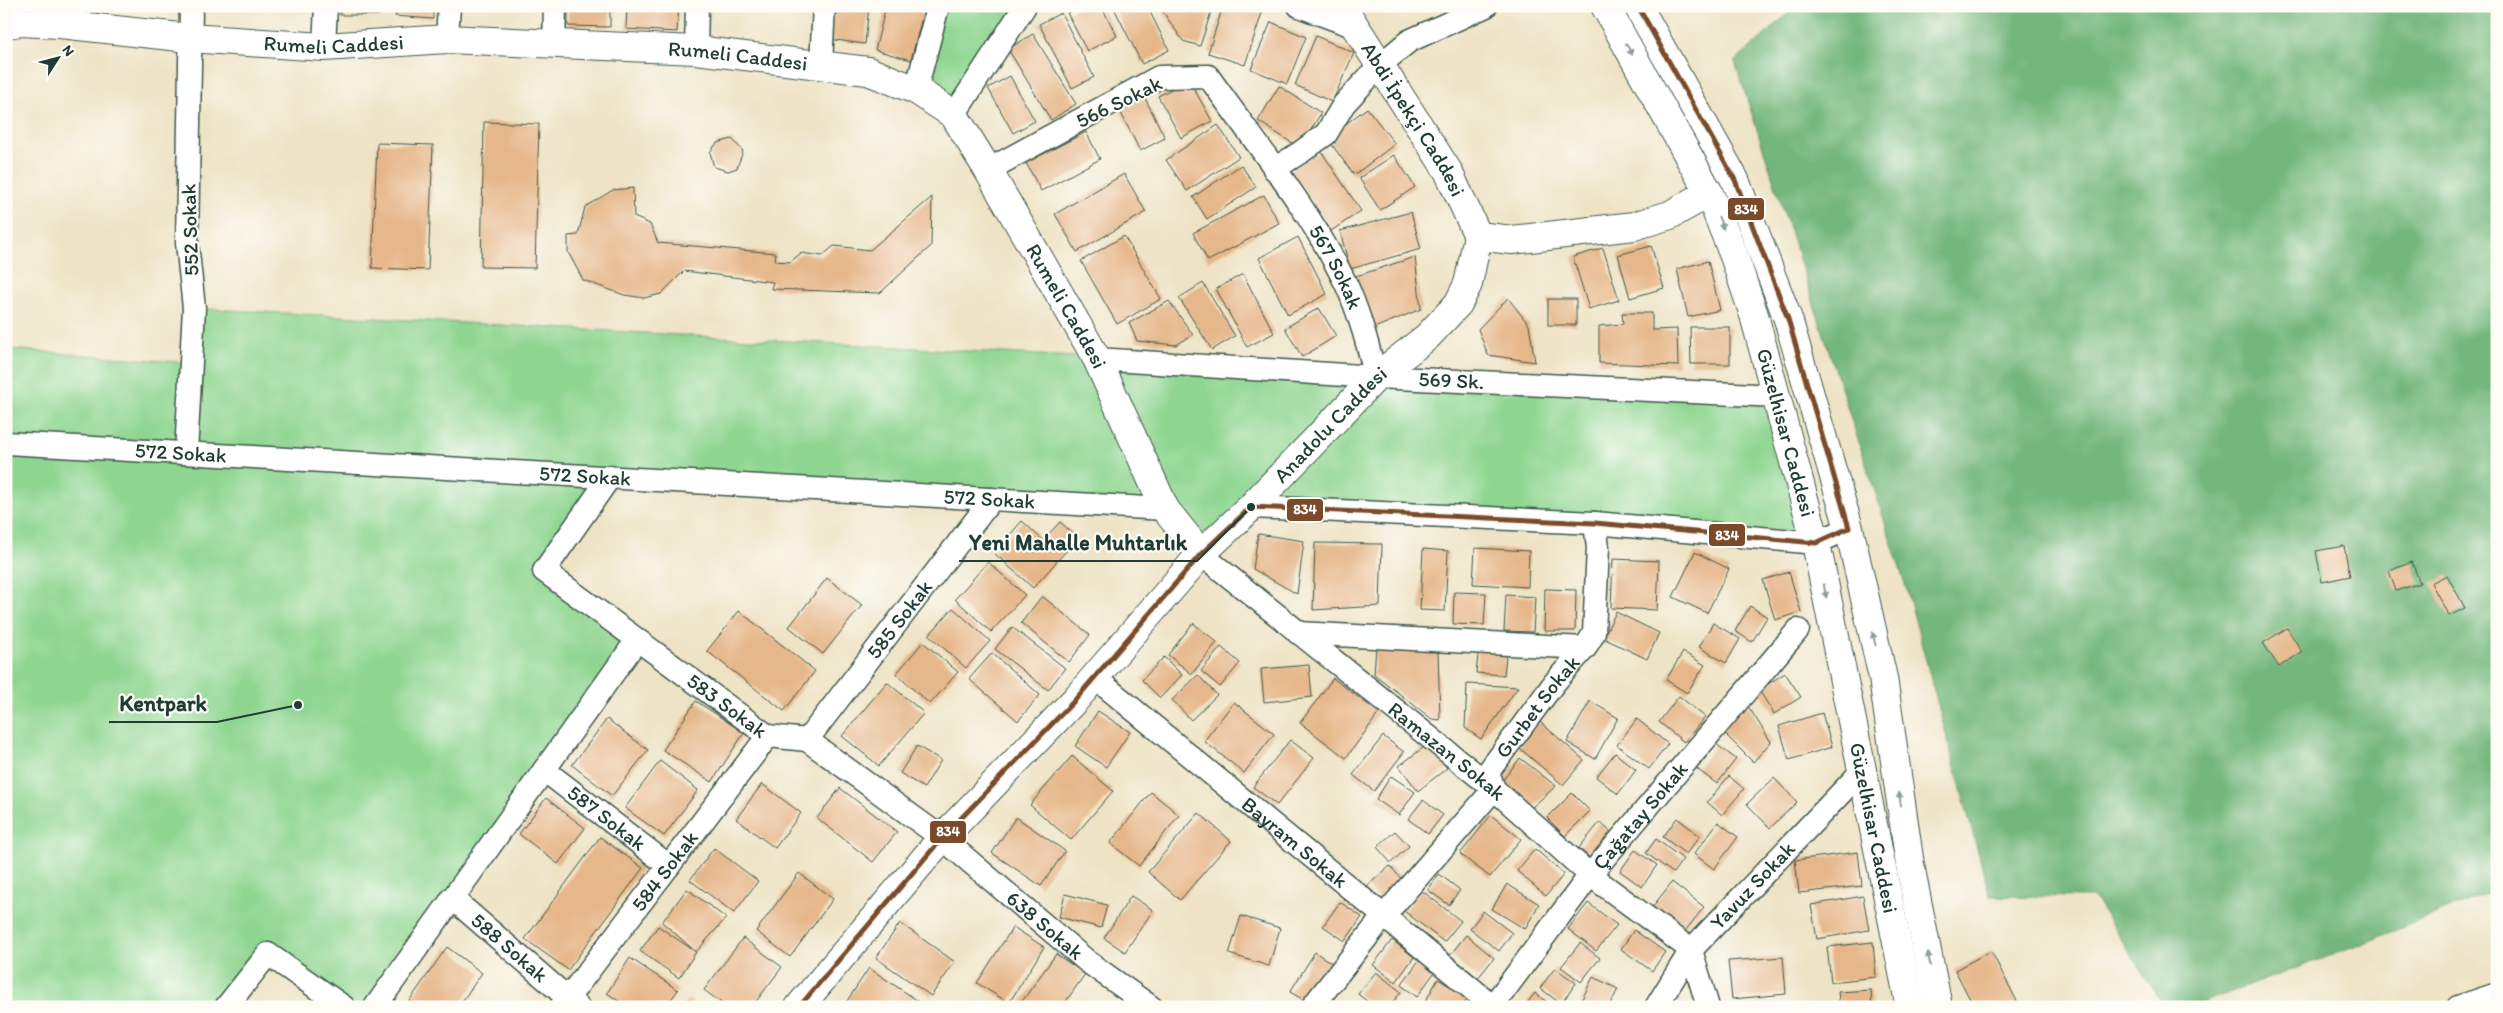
<svg xmlns="http://www.w3.org/2000/svg" width="2503" height="1013" font-family="Itim,sans-serif">
  <style>
    .green { fill: #8fd691; stroke: #578a62 }
    .forest { fill: #73b77b; stroke: #497a58 }
    .building { fill: #e6b78a }
    .lines { fill: none; stroke-linecap: round; stroke-linejoin: round }
    .street-casing { stroke: #3e564a; stroke-width: 25 }
    .secondary-casing { stroke: #3e564a; stroke-width: 30 }
    .street { stroke: #fff; stroke-width: 22 }
    .secondary { stroke: #fff; stroke-width: 28 }
    .bus-1-casing { stroke: #fdfcf7; stroke-width: 9 }
    .bus-1 { stroke: #7a4b2a; stroke-width: 5 }
    .oneway { fill: #8f9e9a }
    .labels { text-anchor: middle; stroke-width: 4.5; stroke-linejoin: round; paint-order: stroke }
    .street-label { font-size: 21px; fill: #1f3d34; stroke: #fdfcf7 }
    .leader { fill: none; stroke: #1f3d34; stroke-width: 2 }
    .callout-dot { fill: #1f3d34; stroke: #fdfcf7; stroke-width: 2 }
    .callout-label { font-size: 22px; text-anchor: middle; font-weight: bold; fill: #1f3d34; stroke: #fdfcf7; stroke-width: 4.5; stroke-linejoin: round; paint-order: stroke }
    .line-badge { stroke: #fdfcf7; stroke-width: 2 }
    .badge-label { font-size: 14px; text-anchor: middle; font-weight: bold; fill: #fff }
  </style>
  <rect width="100%" height="100%" fill="#fdfcf7"/>
  <filter id="ink" filterUnits="userSpaceOnUse"><feTurbulence type="fractalNoise" baseFrequency=".02" numOctaves="2"/><feDisplacementMap in="SourceGraphic" scale="10" xChannelSelector="R" yChannelSelector="G"/><feConvolveMatrix kernelMatrix="1 2 1 2 8 2 1 2 1" color-interpolation-filters="sRGB"/></filter>
  <filter id="wash" filterUnits="userSpaceOnUse"><feTurbulence type="fractalNoise" baseFrequency=".0096" numOctaves="4" result="noise"/><feDisplacementMap in="SourceGraphic" scale="20" xChannelSelector="R" yChannelSelector="G"/><feGaussianBlur stdDeviation="1.12" result="paint"/><feColorMatrix in="noise" values="0 0 0 0 0 0 0 0 0 0 0 0 0 0 0 0 0 1.4 0 .05"/><feComposite in="paint" operator="in"/></filter>
  <g filter="url(#wash)">
    <rect width="100%" height="100%" fill="#eee3c5"/>
    <g class="green">
      <polygon points="938,6 1025,6 954,115 916,90"/>
      <polygon points="194,308 1777,396 1816,543 1252,507 1201,554 1164,509 610,477 544,571 637,640 375,1007 344,1007 268,954 226,1007 6,1007 6,349 191,363"/>
    </g>
    <polygon class="forest" points="1796,6 2497,6 2497,889 2357,946 2190,1007 2165,1007 2094,897 1990,896 1906,587 1735,62"/>
    <g id="blocks">
      <g class="building">
        <rect x="340" y="6" width="38" height="9"/>
        <polygon points="396,6 433,6 433,19 395,16"/>
        <polygon points="568,6 610,6 610,27 568,26"/>
        <polygon points="627,6 679,6 677,32 626,29"/>
        <polygon points="831,6 869,6 865,44 828,39"/>
        <polygon points="886,6 925,6 911,60 875,50"/>
        <polygon points="1081,6 1101,6 1117,36 1087,51 1067,13"/>
        <polygon points="1113,6 1147,6 1169,50 1142,64"/>
        <polygon points="1159,6 1213,6 1200,46 1183,41"/>
        <polygon points="1223,6 1243,6 1262,13 1245,65 1208,53"/>
        <polygon points="1061,13 1094,77 1072,88 1039,24"/>
        <polygon points="1271,22 1306,37 1287,84 1251,69"/>
        <polygon points="1033,34 1076,104 1051,120 1008,49"/>
        <polygon points="1316,36 1354,53 1332,102 1295,85"/>
        <polygon points="1010,76 1035,121 1013,133 988,88"/>
        <polygon points="1189,80 1212,121 1181,138 1158,96"/>
        <polygon points="1279,86 1321,113 1300,148 1258,121"/>
        <polygon points="1145,98 1165,138 1140,151 1120,111"/>
        <polygon points="1367,108 1395,144 1354,175 1327,138"/>
        <polygon points="484,122 539,124 535,268 481,267"/>
        <polygon points="1218,125 1239,157 1187,191 1166,160"/>
        <polygon points="1086,132 1100,159 1041,191 1026,163"/>
        <polygon points="732,139 743,151 737,168 728,171 714,167 710,152 717,143"/>
        <polygon points="377,143 433,145 428,270 372,268"/>
        <polygon points="1321,151 1361,211 1331,231 1291,170"/>
        <polygon points="1394,155 1415,187 1380,210 1359,178"/>
        <polygon points="1241,165 1256,187 1207,219 1193,197"/>
        <polygon points="1124,174 1146,212 1077,252 1055,214"/>
        <polygon points="633,188 634,217 650,224 658,243 776,253 775,261 790,262 801,253 822,256 834,246 870,250 932,197 931,246 880,293 771,289 773,282 684,271 661,294 644,298 624,295 583,280 568,252 568,236 578,235 585,207 613,190"/>
        <polygon points="1264,195 1279,223 1208,261 1193,233"/>
        <polygon points="1411,212 1421,249 1350,269 1340,231"/>
        <polygon points="1124,236 1161,299 1117,324 1081,261"/>
        <polygon points="1298,237 1327,294 1288,315 1259,258"/>
        <polygon points="1651,246 1664,288 1630,298 1618,255"/>
        <polygon points="1603,248 1619,300 1589,309 1573,257"/>
        <polygon points="1415,257 1421,309 1374,328 1356,276"/>
        <polygon points="1708,261 1720,310 1688,317 1677,269"/>
        <polygon points="1243,274 1274,333 1247,347 1216,289"/>
        <polygon points="1203,283 1235,336 1212,350 1179,298"/>
        <polygon points="1508,298 1529,325 1535,362 1488,355 1478,329"/>
        <rect x="1548" y="299" width="28" height="26"/>
        <polygon points="1169,301 1193,335 1176,345 1137,341 1129,323"/>
        <polygon points="1319,308 1336,336 1302,357 1285,328"/>
        <polygon points="1622,313 1652,313 1652,330 1677,329 1678,366 1599,363 1599,326 1623,324"/>
        <polygon points="1690,327 1730,327 1730,364 1691,364"/>
        <polygon points="1022,521 1043,540 1060,522 1078,538 1033,588 994,553"/>
        <polygon points="1258,534 1304,541 1297,594 1253,569"/>
        <polygon points="1315,543 1382,544 1380,606 1313,610"/>
        <polygon points="2344,546 2350,576 2322,582 2316,551"/>
        <polygon points="1475,548 1529,551 1528,587 1473,584"/>
        <polygon points="1423,549 1448,551 1445,611 1420,610"/>
        <polygon points="1695,552 1729,569 1707,613 1673,597"/>
        <polygon points="1613,559 1659,561 1657,610 1611,608"/>
        <polygon points="988,562 1025,595 991,632 955,599"/>
        <polygon points="2412,562 2420,583 2396,591 2389,571"/>
        <polygon points="1789,572 1801,612 1775,620 1763,580"/>
        <polygon points="2447,575 2465,608 2449,616 2431,583"/>
        <polygon points="827,578 862,605 823,654 789,627"/>
        <polygon points="1545,589 1576,590 1575,631 1544,631"/>
        <polygon points="1454,592 1486,593 1484,625 1453,624"/>
        <polygon points="1506,595 1535,597 1533,632 1504,631"/>
        <polygon points="1042,596 1090,635 1069,662 1021,623"/>
        <polygon points="1750,606 1767,617 1752,642 1735,631"/>
        <polygon points="953,608 990,641 966,668 929,635"/>
        <polygon points="739,611 815,671 784,711 707,651"/>
        <polygon points="1616,612 1659,633 1647,659 1603,638"/>
        <polygon points="1193,623 1217,642 1192,674 1168,655"/>
        <polygon points="1713,623 1740,639 1726,663 1699,647"/>
        <polygon points="1012,627 1065,668 1048,690 995,649"/>
        <polygon points="2287,628 2302,652 2279,667 2263,643"/>
        <polygon points="923,642 958,672 930,704 896,674"/>
        <polygon points="1376,646 1438,650 1440,720 1432,719 1374,674"/>
        <polygon points="1479,646 1507,647 1504,675 1476,673"/>
        <polygon points="1221,647 1240,663 1220,687 1201,671"/>
        <polygon points="1683,652 1705,665 1687,693 1666,680"/>
        <polygon points="992,653 1040,695 1018,721 969,679"/>
        <polygon points="1164,657 1182,675 1160,698 1142,680"/>
        <polygon points="1309,665 1312,697 1264,702 1261,669"/>
        <polygon points="1785,673 1801,697 1774,714 1759,690"/>
        <polygon points="1198,675 1217,695 1191,720 1172,700"/>
        <polygon points="1333,678 1379,713 1346,758 1300,723"/>
        <polygon points="887,682 924,713 879,766 842,736"/>
        <polygon points="1467,684 1518,687 1481,739 1465,728"/>
        <polygon points="1679,696 1705,717 1684,742 1659,722"/>
        <polygon points="696,701 744,733 712,782 663,750"/>
        <polygon points="1590,701 1618,718 1595,759 1567,742"/>
        <polygon points="1234,702 1274,734 1244,773 1204,741"/>
        <polygon points="1746,703 1771,742 1753,762 1722,731"/>
        <polygon points="1098,711 1130,732 1106,767 1075,746"/>
        <polygon points="1822,713 1832,747 1789,760 1779,726"/>
        <polygon points="607,719 648,750 612,796 572,765"/>
        <polygon points="1637,719 1668,744 1649,769 1617,745"/>
        <polygon points="1540,722 1584,760 1563,785 1518,747"/>
        <polygon points="1383,736 1404,752 1374,791 1353,775"/>
        <polygon points="1290,740 1314,758 1277,805 1253,787"/>
        <polygon points="1428,744 1447,768 1418,791 1399,766"/>
        <polygon points="1716,744 1736,759 1717,784 1697,769"/>
        <polygon points="917,746 941,760 924,788 900,773"/>
        <polygon points="1615,753 1636,770 1618,794 1596,777"/>
        <polygon points="1072,756 1113,791 1071,840 1030,805"/>
        <polygon points="1520,758 1556,786 1530,809 1499,785"/>
        <polygon points="660,761 698,790 664,836 625,808"/>
        <polygon points="1391,776 1415,792 1399,815 1376,799"/>
        <polygon points="1729,776 1744,789 1722,815 1707,802"/>
        <polygon points="1774,778 1797,802 1770,828 1747,804"/>
        <polygon points="762,784 801,813 775,848 736,819"/>
        <polygon points="840,788 897,832 873,862 817,818"/>
        <polygon points="1151,792 1179,815 1139,866 1110,843"/>
        <polygon points="1572,793 1590,811 1565,836 1547,818"/>
        <polygon points="546,798 585,828 558,864 519,834"/>
        <polygon points="1423,800 1443,815 1428,834 1408,819"/>
        <polygon points="1199,813 1231,841 1180,900 1148,872"/>
        <polygon points="1491,815 1521,839 1490,877 1460,854"/>
        <polygon points="1016,817 1065,851 1041,886 992,853"/>
        <polygon points="1677,818 1700,836 1686,854 1663,837"/>
        <polygon points="1600,822 1617,838 1594,862 1579,848"/>
        <polygon points="1718,822 1738,837 1714,869 1694,854"/>
        <polygon points="1395,831 1409,846 1391,863 1377,847"/>
        <polygon points="600,837 643,868 568,970 525,939"/>
        <polygon points="1656,839 1683,859 1673,873 1646,853"/>
        <polygon points="714,848 758,881 734,913 690,880"/>
        <polygon points="1535,849 1564,874 1546,896 1517,871"/>
        <polygon points="1635,850 1657,865 1642,887 1620,871"/>
        <polygon points="1858,852 1862,886 1799,893 1795,860"/>
        <polygon points="1390,866 1404,882 1382,902 1367,886"/>
        <polygon points="799,873 833,899 790,957 756,931"/>
        <polygon points="1439,874 1460,890 1449,905 1428,890"/>
        <polygon points="1672,882 1704,907 1682,935 1650,910"/>
        <polygon points="1507,884 1539,904 1525,929 1492,909"/>
        <polygon points="687,889 726,918 696,952 662,922"/>
        <polygon points="1421,890 1461,921 1444,942 1404,911"/>
        <polygon points="1065,894 1107,905 1101,928 1059,917"/>
        <polygon points="1131,896 1153,910 1125,952 1104,938"/>
        <polygon points="1863,896 1869,930 1817,939 1811,905"/>
        <polygon points="1340,902 1362,917 1345,941 1323,926"/>
        <polygon points="1588,903 1617,925 1596,951 1568,929"/>
        <polygon points="1483,911 1512,933 1499,951 1470,929"/>
        <polygon points="1241,916 1280,928 1269,966 1229,954"/>
        <polygon points="900,923 955,962 931,996 876,958"/>
        <polygon points="658,926 696,952 679,978 640,951"/>
        <polygon points="1013,927 1044,947 1009,1003 977,983"/>
        <polygon points="1634,930 1665,952 1652,971 1621,949"/>
        <polygon points="1466,935 1494,958 1478,978 1450,955"/>
        <polygon points="743,938 782,967 752,1007 727,1007 704,990"/>
        <polygon points="1392,940 1414,957 1396,982 1373,965"/>
        <polygon points="1873,942 1876,977 1831,982 1827,947"/>
        <polygon points="1580,943 1600,958 1581,982 1561,967"/>
        <polygon points="447,947 482,973 458,1007 405,1007"/>
        <polygon points="1991,951 2019,1005 2016,1007 1974,1007 1955,970"/>
        <polygon points="1315,952 1333,964 1309,1003 1290,992"/>
        <polygon points="1056,954 1085,974 1062,1007 1018,1007"/>
        <polygon points="1783,957 1786,994 1732,999 1728,961"/>
        <polygon points="630,958 678,990 666,1007 627,1007 607,993"/>
        <polygon points="1420,959 1436,970 1417,997 1401,985"/>
        <polygon points="869,968 927,1007 848,1007 845,1004"/>
        <polygon points="1555,968 1576,983 1561,1004 1540,988"/>
        <polygon points="1376,972 1401,992 1389,1007 1374,1007 1358,994"/>
        <polygon points="1593,977 1618,989 1609,1007 1578,1007"/>
        <polygon points="1438,979 1468,997 1463,1007 1434,1007 1425,1002"/>
        <polygon points="1871,990 1872,1007 1840,1007 1838,992"/>
        <polygon points="1535,993 1553,1007 1524,1007"/>
        <polygon points="688,999 699,1007 682,1007"/>
      </g>
    </g>
  </g>
  <g filter="url(#ink)">
    <use href="#blocks" fill-opacity="0" stroke="#3e564a" stroke-width="1"/>
    <g class="lines">
      <g class="street-casing">
        <g id="street">
          <polyline points="1299,6 1355,27"/>
          <polyline points="447,39 449,6"/>
          <polyline points="554,45 555,6"/>
          <polyline points="324,47 326,6"/>
          <polyline points="696,50 697,6"/>
          <polyline points="821,64 824,6"/>
          <polyline points="916,90 938,6"/>
          <polyline points="954,115 1025,6"/>
          <polyline points="1274,169 1301,152 1326,134 1344,104 1380,65 1409,41 1486,6"/>
          <path id="s1" d="M988,170L1159,77L1208,76C1256,144 1311,211 1347,286C1360,315 1368,346 1376,377"/>
          <path id="s2" d="M1097,359L1376,377L1777,396"/>
          <path id="s3" d="M6,443L1165,509"/>
          <polyline points="186,453 194,308 187,243 191,6"/>
          <path id="s4" d="M610,477L544,571L768,736L807,740L942,838L1088,962L1151,1007"/>
          <polyline points="1251,507 1595,523 1816,543 1849,528"/>
          <path id="s5" d="M1201,554L1494,789L1590,875L1691,950L1708,1007"/>
          <polyline points="1298,633 1585,648"/>
          <path id="s6" d="M1094,677L1494,1007"/>
          <path id="s7" d="M807,740L992,499"/>
          <path id="s8" d="M544,770L669,866"/>
          <path id="s9" d="M452,898L578,1007"/>
          <polyline points="226,1007 268,954 344,1007"/>
          <polyline points="375,1007 637,640"/>
          <path id="s10" d="M561,1007L768,736"/>
          <path id="s11" d="M1312,1007L1383,917L1494,789L1488,772L1555,682L1585,648L1594,633L1598,548L1595,523"/>
          <path id="s12" d="M1492,1007L1590,875L1798,630"/>
          <path id="s13" d="M1656,1007L1691,950L1861,772"/>
          <polyline points="2458,1007 2497,994"/>
        </g>
      </g>
      <g class="secondary-casing">
        <g id="secondary">
          <path id="s14" d="M1342,6L1448,171L1478,236"/>
          <path id="s15" d="M1605,6L1709,193L1734,256L1754,315L1816,543L1910,1007"/>
          <polyline points="1638,6 1735,180 1788,319 1849,528 1883,678 1910,865 1938,1007"/>
          <path id="s16" d="M6,24L21,22L60,24L189,38L324,47L447,39L696,50L868,71L916,90L954,115L988,170L1097,359L1165,509L1201,554"/>
          <polyline points="1478,236 1512,240 1634,226 1670,215 1709,193"/>
          <path id="s17" d="M799,1007L942,838L1075,700L1201,554L1251,507L1376,377L1427,337L1458,304L1468,284L1478,236"/>
        </g>
      </g>
      <use href="#street" class="street"/>
      <use href="#secondary" class="secondary"/>
      <g class="bus-1-casing">
        <polyline id="bus-1" points="799,1007 942,838 1075,700 1201,554 1251,507 1595,523 1816,543 1849,528 1788,319 1735,180 1638,6"/>
      </g>
      <use href="#bus-1" class="bus-1"/>
    </g>
    <defs><path id="oneway-solid" d="M-6-.8H1V-3.2L6.5 0L1 3.2V.8H-6Z" transform="scale(1.25)"/></defs>
    <g class="oneway">
      <use href="#oneway-solid" transform="translate(1629 49) rotate(61)"/>
      <use href="#oneway-solid" transform="translate(1721 223) rotate(68)"/>
      <use href="#oneway-solid" transform="translate(1825 591) rotate(79)"/>
      <use href="#oneway-solid" transform="translate(1874 639) rotate(-103)"/>
      <use href="#oneway-solid" transform="translate(1900 799) rotate(-98)"/>
      <use href="#oneway-solid" transform="translate(1929 959) rotate(-101)"/>
    </g>
  </g>
  <g class="labels">
    <g class="street-label">
      <text dy="7" stroke="none"><textPath href="#s16" startOffset="329">Rumeli Caddesi</textPath></text>
      <text dy="7" stroke="none"><textPath href="#s16" startOffset="734">Rumeli Caddesi</textPath></text>
      <text transform="translate(1119 102) rotate(-26)" y="7">566 Sokak</text>
      <text dy="7" stroke="none"><textPath href="#s14" startOffset="134">Abdi İpekçi Caddesi</textPath></text>
      <text transform="translate(190 230) rotate(-92)" y="7">552 Sokak</text>
      <text dy="7" stroke="none"><textPath href="#s1" startOffset="474">567 Sokak</textPath></text>
      <text dy="7" stroke="none"><textPath href="#s16" startOffset="1184">Rumeli Caddesi</textPath></text>
      <text dy="7" stroke="none"><textPath href="#s2" startOffset="355">569 Sk.</textPath></text>
      <text dy="7" stroke="none"><textPath href="#s17" startOffset="789">Anadolu Caddesi</textPath></text>
      <text dy="7" stroke="none"><textPath href="#s15" startOffset="466">Güzelhisar Caddesi</textPath></text>
      <text dy="7" stroke="none"><textPath href="#s3" startOffset="175">572 Sokak</textPath></text>
      <text dy="7" stroke="none"><textPath href="#s3" startOffset="580">572 Sokak</textPath></text>
      <text dy="7" stroke="none"><textPath href="#s3" startOffset="985">572 Sokak</textPath></text>
      <text dy="7" stroke="none"><textPath href="#s7" startOffset="152">585 Sokak</textPath></text>
      <text dy="7" stroke="none"><textPath href="#s4" startOffset="342">583 Sokak</textPath></text>
      <text dy="7" stroke="none"><textPath href="#s11" startOffset="384">Gurbet Sokak</textPath></text>
      <text dy="7" stroke="none"><textPath href="#s5" startOffset="315">Ramazan Sokak</textPath></text>
      <text dy="7" stroke="none"><textPath href="#s12" startOffset="242">Çağatay Sokak</textPath></text>
      <text dy="7" stroke="none"><textPath href="#s8" startOffset="79">587 Sokak</textPath></text>
      <text dy="7" stroke="none"><textPath href="#s15" startOffset="871">Güzelhisar Caddesi</textPath></text>
      <text dy="7" stroke="none"><textPath href="#s6" startOffset="260">Bayram Sokak</textPath></text>
      <text dy="7" stroke="none"><textPath href="#s10" startOffset="171">584 Sokak</textPath></text>
      <text dy="7" stroke="none"><textPath href="#s13" startOffset="156">Yavuz Sokak</textPath></text>
      <text dy="7" stroke="none"><textPath href="#s4" startOffset="734">638 Sokak</textPath></text>
      <text dy="7" stroke="none"><textPath href="#s9" startOffset="76">588 Sokak</textPath></text>
    </g>
  </g>
  <path class="leader" d="M1251 507L1197 561H959M298 705L217 722H109"/>
  <g class="callout-dot">
    <circle cx="1251" cy="507" r="5"/>
    <circle cx="298" cy="705" r="5"/>
  </g>
  <g class="callout-label">
    <text x="1078" y="550">Yeni Mahalle Muhtarlık</text>
    <text x="163" y="711">Kentpark</text>
  </g>
  <g class="line-badge">
    <rect x="1727" y="197" width="38" height="24" rx="5" fill="#7a4b2a"/>
    <rect x="1286" y="498" width="38" height="24" rx="5" fill="#7a4b2a"/>
    <rect x="1708" y="523" width="38" height="24" rx="5" fill="#7a4b2a"/>
    <rect x="929" y="820" width="38" height="24" rx="5" fill="#7a4b2a"/>
  </g>
  <g class="badge-label">
    <text x="1746" y="214">834</text>
    <text x="1305" y="514">834</text>
    <text x="1727" y="540">834</text>
    <text x="948" y="836">834</text>
  </g>
  <rect width="2503" height="1013" fill="none" stroke="#fdfcf7" stroke-width="25"/>
  <g transform="translate(58 58) rotate(54)" stroke="#fdfcf7" stroke-width="4" paint-order="stroke">
  <path d="M0-4L9 19L0 12L-9 19Z" fill="#1f3d34"/>
  <text y="-8" font-size="14" font-weight="bold" text-anchor="middle" fill="#1f3d34">N</text>
  </g>
</svg>
